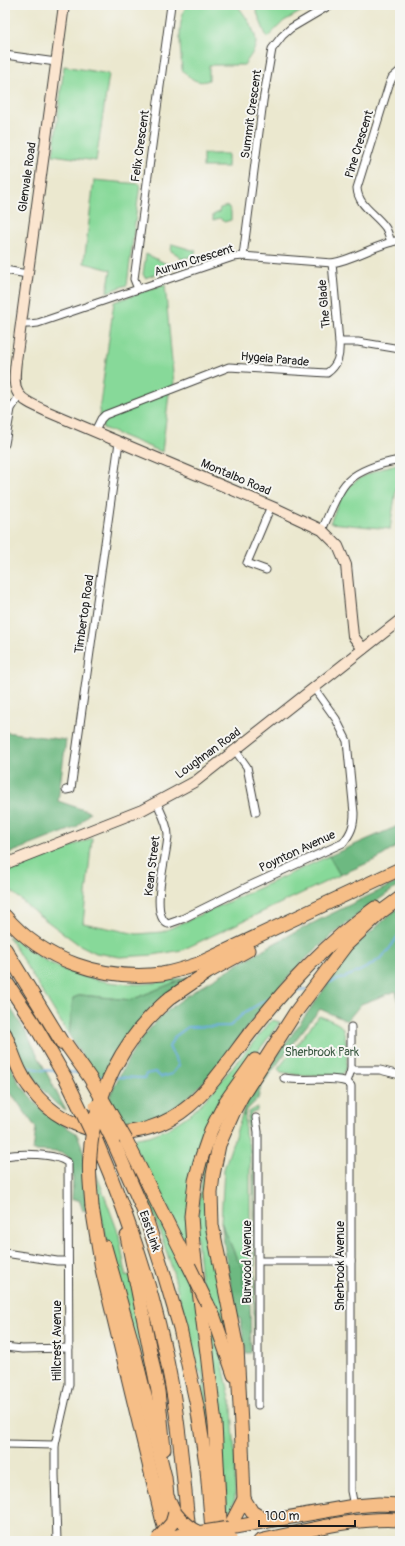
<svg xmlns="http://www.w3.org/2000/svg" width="405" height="1546" font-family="Pangolin,sans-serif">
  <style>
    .green { fill: #87d999; stroke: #527a5a }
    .forest { fill: #6db981; stroke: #446a4e }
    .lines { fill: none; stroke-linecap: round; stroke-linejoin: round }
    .stream { stroke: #6bacdf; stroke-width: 2 }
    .street-casing { stroke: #3b3b37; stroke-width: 9 }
    .secondary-casing { stroke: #3b3b37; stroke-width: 12 }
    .highway-casing { stroke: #3b3b37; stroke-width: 15 }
    .street { stroke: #fff; stroke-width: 7 }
    .secondary { stroke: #fbe5cf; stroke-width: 10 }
    .highway { stroke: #f6be87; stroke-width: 13 }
    .highway-bridge-casing { stroke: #3b3b37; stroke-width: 15; stroke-linecap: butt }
    .highway-bridge { stroke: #f6be87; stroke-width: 13 }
    .labels { text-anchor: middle; stroke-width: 4; stroke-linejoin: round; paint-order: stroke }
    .street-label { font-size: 12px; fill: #1c1c1c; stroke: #f6f6f2 }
    .park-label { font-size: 12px; fill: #415e48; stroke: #f6f6f2 }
  </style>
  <rect width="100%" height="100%" fill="#f6f6f2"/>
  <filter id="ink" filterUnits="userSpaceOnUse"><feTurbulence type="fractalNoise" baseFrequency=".025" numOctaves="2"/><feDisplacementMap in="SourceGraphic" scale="8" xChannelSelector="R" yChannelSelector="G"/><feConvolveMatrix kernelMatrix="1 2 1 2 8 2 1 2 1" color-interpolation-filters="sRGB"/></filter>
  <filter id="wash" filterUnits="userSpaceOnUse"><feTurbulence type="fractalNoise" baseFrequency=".012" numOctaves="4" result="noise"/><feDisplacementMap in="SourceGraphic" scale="16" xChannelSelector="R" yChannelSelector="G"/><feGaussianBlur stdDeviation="0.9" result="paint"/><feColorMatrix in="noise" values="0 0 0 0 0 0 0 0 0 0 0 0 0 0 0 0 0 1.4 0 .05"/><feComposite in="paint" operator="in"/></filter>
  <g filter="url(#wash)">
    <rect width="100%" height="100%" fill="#ebe8cf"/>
    <g class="green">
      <path d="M187,5H237C244,14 256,30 256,42C256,50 248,59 244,65H209V80C197,85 190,78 182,70C181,52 176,21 187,5Z"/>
      <polygon points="254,5 313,5 284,21 267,38"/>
      <polygon points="64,66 109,74 96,161 53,155"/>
      <rect x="203" y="154" width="25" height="13"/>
      <polygon points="94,180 140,184 127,285 107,292 111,270 84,263"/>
      <polygon points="228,206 231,212 231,220 224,222 220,218 213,220 213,215 219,212 220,208"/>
      <polygon points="172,244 196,251 193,256 181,259 178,255 171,251"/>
      <polygon points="146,254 175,268 145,278 143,274"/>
      <polygon points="165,284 174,384 169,394 162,452 103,428 99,411 114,302"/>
      <path d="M400,464L390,529L330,523C342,495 342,485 373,472C382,468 390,465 400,464Z"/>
      <polygon points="92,838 83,923 137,934 162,932 329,856 340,875 182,950 153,955 120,957 96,953 78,944 32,910 5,885 5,873"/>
      <path d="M8,936C20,943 31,952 43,959C69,975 101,983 131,984C150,985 169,980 188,977L131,1000L81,995L73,998L69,1035Z"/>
      <path d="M319,1016C325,1018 334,1021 340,1025C347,1030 348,1060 346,1068C345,1071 344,1073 341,1076H304L281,1072L278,1069Z"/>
      <polygon points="272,1020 280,1022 230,1089 188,1209 187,1249 168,1207 159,1195 131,1139 149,1136 167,1129 189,1115 206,1099"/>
      <polygon points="232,1103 208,1183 236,1359 201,1279 196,1228 203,1170 213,1139"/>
      <polygon points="257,1107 257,1111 252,1112 250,1116 255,1134 255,1335 254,1335 253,1148 247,1122 249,1112"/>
      <polygon points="242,1115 245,1116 245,1134 250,1149 250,1297 243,1284 243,1267 237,1259 221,1222 224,1169"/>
      <polygon points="96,1173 119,1235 126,1275 131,1276 142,1333 156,1419 104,1229 99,1205"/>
      <polygon points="146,1191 197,1292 214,1465 201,1388 204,1385 201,1372 198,1370 172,1268"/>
      <polygon points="208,1315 221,1355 232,1408 235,1458 235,1498 228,1518"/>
    </g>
    <g class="forest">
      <polygon points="5,732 66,740 58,801 90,812 77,827 5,855"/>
      <polygon points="400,825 400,844 379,858 340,875 329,856"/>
      <path d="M400,881V885C360,912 326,937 292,973C271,996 252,1021 233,1046C210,1075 189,1104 154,1119C145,1123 134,1124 124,1125L109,1099C120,1072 134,1046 154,1024C174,1002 200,987 225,972C280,938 340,909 400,881Z"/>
      <polygon points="400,907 400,1004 399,1005 396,991 361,1004 347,1021 320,1009 293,1043 261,1086 258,1099 247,1110 245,1116 242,1115 245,1104 288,1040 354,947 392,913"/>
      <polygon points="188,977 148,1011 100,1084 69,1035 73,998 81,995 131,1000"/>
      <polygon points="5,999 27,1034 66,1111 55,1103 42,1089 23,1061 5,1023"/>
      <path d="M5,1053L19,1083L40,1108L52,1118L76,1133C89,1155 86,1184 87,1209L83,1211L79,1200H72C72,1188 77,1159 64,1154C57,1151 41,1151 33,1151L36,1128L14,1097L5,1090Z"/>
      <polygon points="221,1222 237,1259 243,1267 243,1284 250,1297 251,1353 246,1353 240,1318 237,1318 227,1265"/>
    </g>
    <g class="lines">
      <g class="stream">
        <path d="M324,984C343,979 369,969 383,956C390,950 395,940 400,933"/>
        <polyline points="291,992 306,989"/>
        <polyline points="5,1062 11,1063"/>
        <polyline points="24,1066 41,1070 57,1071"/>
        <polyline points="67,1072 81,1073"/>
        <polyline points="95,1076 104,1077"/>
        <polyline points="115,1077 144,1078 146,1074 155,1072 161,1077 172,1074 179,1065 169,1047 174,1037 188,1027 230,1026 245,1012 271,997"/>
      </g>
    </g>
  </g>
  <g filter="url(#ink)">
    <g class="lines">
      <g class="street-casing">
        <g id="street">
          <polyline points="5,55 56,62"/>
          <path d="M391,242C389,237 388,231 385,227C375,213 358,206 357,188L389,85L392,78L400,71"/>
          <polyline points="243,256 263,101 272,49 282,36 291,28 330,5"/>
          <polyline points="332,263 339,342"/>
          <polyline points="5,270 27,274"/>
          <polyline points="138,289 134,279 171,5"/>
          <path d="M21,324H29L38,323L233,257L243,256L332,263C356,259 376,244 400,240"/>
          <path d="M95,431L101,419L105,415L229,367L327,373C338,365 340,356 339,342H358L400,349"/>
          <polyline points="5,444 11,409 19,396"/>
          <path d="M322,530C328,517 338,490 348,481C361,469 383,463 400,460"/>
          <polyline points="266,570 247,563 271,506"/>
          <polyline points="235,750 247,767 256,812"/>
          <polyline points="66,790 71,789 119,442"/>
          <path d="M157,803C161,812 168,825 168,835C168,854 148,915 168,924L182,919L251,885L343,843C351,833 354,826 354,813L347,741L336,719L314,688"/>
          <polyline points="351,1027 351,1070 347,1082 351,1086 351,1491 354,1506"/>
          <polyline points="351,1070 380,1070 400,1075"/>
          <path d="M284,1078C303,1082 332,1076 347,1082"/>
          <polyline points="256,1118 258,1132 258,1405"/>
          <path d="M5,1156C20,1153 56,1153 68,1163L69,1384L55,1445V1475L57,1541"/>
          <polyline points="5,1253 57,1261 68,1261"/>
          <polyline points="259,1261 351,1261"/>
          <polyline points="5,1347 22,1349 69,1348"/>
          <polyline points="5,1444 55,1445"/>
        </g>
      </g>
      <g class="secondary-casing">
        <g id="secondary">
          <path d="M64,5L16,361C12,395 16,397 46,411L275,508L322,530L338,546L346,565L353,636L363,649"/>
          <polyline points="5,864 142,810 196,781 400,620"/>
        </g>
      </g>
      <g class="highway-casing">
        <g id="highway">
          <path d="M5,916C43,961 104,981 162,974C174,972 186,968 198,964L400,869"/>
          <polyline points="5,949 63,1044"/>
          <polyline points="5,980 33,1022 50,1051"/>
          <polyline points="170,998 208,972 248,950"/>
          <path d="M5,1034C13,1053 18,1073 31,1089C69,1140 141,1147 189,1106C212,1087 234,1053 253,1029C289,984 327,942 375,908"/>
          <path d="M95,1138C129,1217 156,1297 171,1381C181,1434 184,1488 190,1541"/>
          <polyline points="126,1140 189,1266"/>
          <polyline points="113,1141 144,1212 164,1274 180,1328 197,1406 207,1470 212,1530"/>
          <polyline points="92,1207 102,1269 167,1539"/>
          <polyline points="127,1236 158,1391 164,1449"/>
          <polyline points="105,1247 131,1339 165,1477 167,1496 175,1513"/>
          <polyline points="207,1303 214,1317 234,1375"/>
          <polyline points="244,1499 252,1512 267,1521"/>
          <polyline points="229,1528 244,1499 242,1444 237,1348 212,1225 211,1193 213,1175 219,1145 234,1111 242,1096 295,1013 346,945 381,912 400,898"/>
          <polyline points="229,1528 354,1506 379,1504 400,1505"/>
          <polyline points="221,1539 215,1424 207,1353 193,1245 191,1216 195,1181 200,1162 211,1130 226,1101 255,1060"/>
          <path d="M260,1541C306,1531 352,1517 400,1520"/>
        </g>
      </g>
      <use href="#street" class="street"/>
      <use href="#secondary" class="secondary"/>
      <use href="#highway" class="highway"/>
      <g class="highway-bridge-casing">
        <g id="highway-bridge">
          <polyline points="66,1044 90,1078 126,1140"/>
          <polyline points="50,1051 66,1079 93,1135"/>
          <polyline points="96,1106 113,1141"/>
          <path d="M92,1207C91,1190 88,1172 90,1155C94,1094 123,1038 170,998"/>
          <polyline points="189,1266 207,1303"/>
          <path d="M175,1513C191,1533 204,1537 230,1538"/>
          <polyline points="158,1539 229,1528"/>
          <polyline points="158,1539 172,1523 175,1513"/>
        </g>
      </g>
      <use href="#highway-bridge" class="highway-bridge"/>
    </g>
  </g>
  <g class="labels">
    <g class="street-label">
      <text transform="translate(251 114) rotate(-82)" y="4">Summit Crescent</text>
      <text transform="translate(359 144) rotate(-73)" y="4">Pine Crescent</text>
      <text transform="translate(140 146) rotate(-82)" y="4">Felix Crescent</text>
      <text transform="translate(27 177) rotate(-82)" y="4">Glenvale Road</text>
      <text transform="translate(194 260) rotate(-17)" y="4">Aurum Crescent</text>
      <text transform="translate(324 304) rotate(-95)" y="4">The Glade</text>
      <text transform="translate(275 359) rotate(5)" y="4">Hygeia Parade</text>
      <text transform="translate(236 477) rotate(23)" y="4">Montalbo Road</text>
      <text transform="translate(84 614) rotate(-82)" y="4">Timbertop Road</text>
      <text transform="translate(208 753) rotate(-36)" y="4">Loughnan Road</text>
      <text transform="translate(297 851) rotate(-25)" y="4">Poynton Avenue</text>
      <text transform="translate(152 866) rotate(-83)" y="4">Kean Street</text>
      <text transform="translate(150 1231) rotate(71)" y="4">EastLink</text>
      <text transform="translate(247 1262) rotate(-90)" y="4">Burwood Avenue</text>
      <text transform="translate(340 1266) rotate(-90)" y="4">Sherbrook Avenue</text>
      <text transform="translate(57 1341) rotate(-90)" y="4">Hillcrest Avenue</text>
    </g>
    <g class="park-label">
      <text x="322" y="1056">Sherbrook Park</text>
    </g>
  </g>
  <rect width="405" height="1546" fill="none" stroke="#f6f6f2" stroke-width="20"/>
  <path d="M259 1520v6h96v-6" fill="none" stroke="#1c1c1c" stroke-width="2"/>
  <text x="265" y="1520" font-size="12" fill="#1c1c1c" stroke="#f6f6f2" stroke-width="3" paint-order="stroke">100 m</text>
</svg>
